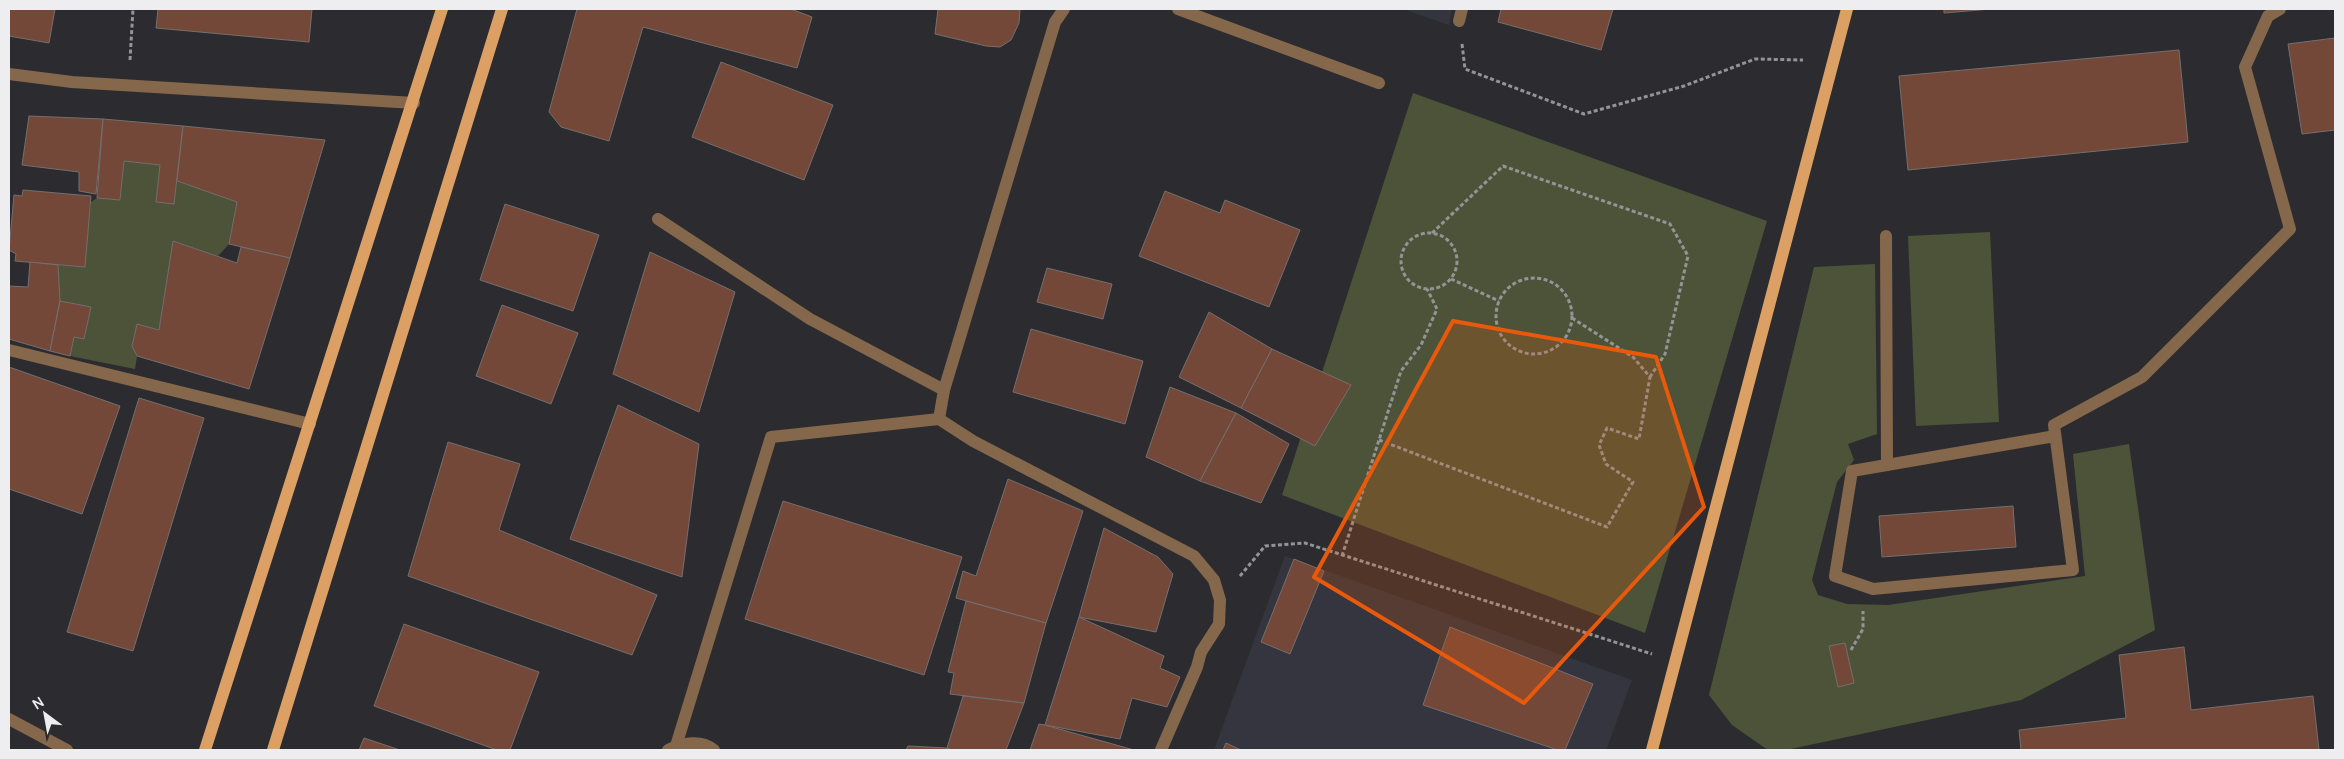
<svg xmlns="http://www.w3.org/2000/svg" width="2344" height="759" font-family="Manrope,sans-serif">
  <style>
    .built { fill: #34353f }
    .green { fill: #4d5338 }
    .building { fill: #734839; stroke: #746f6e }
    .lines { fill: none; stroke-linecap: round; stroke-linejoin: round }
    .path { stroke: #949497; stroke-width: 3; stroke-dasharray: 4 2.5; stroke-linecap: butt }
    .minor { stroke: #85674b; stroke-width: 12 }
    .major { stroke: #dca064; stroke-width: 12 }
    .marked { fill: #e8590c; fill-opacity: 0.2; stroke: #e8590c; stroke-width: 4; stroke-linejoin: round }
  </style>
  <rect width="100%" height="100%" fill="#2c2c30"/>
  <g class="built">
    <polygon points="1403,9 1452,9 1449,25"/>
    <polygon points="1285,556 1632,680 1606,750 1214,750"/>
  </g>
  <g class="green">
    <polygon points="1413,93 1767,221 1645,633 1282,495"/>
    <polygon points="124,161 160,165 156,202 174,204 177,181 237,202 229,244 218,256 173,241 159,330 137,325 132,345 137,356 135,369 70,356 74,337 84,339 91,307 60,301 58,265 84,267 91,202 97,198 120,200"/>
    <polygon points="1990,232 1999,422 1916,426 1908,236"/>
    <polygon points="1875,264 1877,434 1848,444 1854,460 1837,482 1812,580 1818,595 1847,604 1888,605 2085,576 2073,454 2129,444 2155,630 2021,700 1786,750 1768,750 1732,725 1709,695 1814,267"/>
  </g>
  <g class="building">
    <polygon points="9,9 55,9 49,43 9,36"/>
    <polygon points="158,9 312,9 309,42 156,28"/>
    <polygon points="577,9 791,9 812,17 797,68 643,27 609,141 561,127 549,112"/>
    <polygon points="938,9 1020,9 1019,23 1011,40 1000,47 986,46 935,34"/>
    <polygon points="1501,9 1613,9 1601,50 1498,22"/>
    <polygon points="1944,9 1991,9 1944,13"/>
    <polygon points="2335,38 2335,130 2302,134 2288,44"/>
    <polygon points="2179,50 2188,142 1908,170 1899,76"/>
    <polygon points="721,62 833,105 804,180 692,137"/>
    <polygon points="29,116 103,119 96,194 79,191 79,172 22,165"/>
    <polygon points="103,119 183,126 174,204 156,202 160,165 124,161 120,200 97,198"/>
    <polygon points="183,126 325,140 290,258 229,244 237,202 177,181"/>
    <polygon points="23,190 91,196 85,267 15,261 16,254 9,250 14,195 22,196"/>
    <polygon points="1165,191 1220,213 1225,200 1300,230 1269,307 1139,256"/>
    <polygon points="505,204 599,235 573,311 480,280"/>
    <polygon points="173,241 237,263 241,247 290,258 249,389 137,356 132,346 137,324 159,330"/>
    <polygon points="650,252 735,292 699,412 613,374"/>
    <polygon points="30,262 58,265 60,301 50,351 9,339 9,286 28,287"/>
    <polygon points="1047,268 1112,284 1103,319 1037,302"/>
    <polygon points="60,301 91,307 84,339 74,337 70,356 50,351"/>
    <polygon points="502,305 578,333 551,404 476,376"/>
    <polygon points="1209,312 1272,349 1241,408 1179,377"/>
    <polygon points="1031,329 1143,361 1125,424 1013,392"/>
    <polygon points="1272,349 1351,385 1315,446 1241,408"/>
    <polygon points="9,367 120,406 82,514 9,489"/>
    <polygon points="1170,387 1236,413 1200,481 1146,457"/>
    <polygon points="139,398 204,418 133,651 67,632"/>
    <polygon points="618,405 699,444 682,577 570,539"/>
    <polygon points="1236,413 1289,444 1261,503 1200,481"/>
    <polygon points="448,442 520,464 499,530 657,595 632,655 408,576"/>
    <polygon points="1008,479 1083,511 1046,623 956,598 963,571 976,576"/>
    <polygon points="783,501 962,557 924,675 745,619"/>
    <polygon points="2013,506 2016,547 1882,557 1879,516"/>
    <polygon points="1104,528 1158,557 1173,574 1156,632 1079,617"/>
    <polygon points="1294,559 1324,571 1290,654 1261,642"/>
    <polygon points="966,601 1046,623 1024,703 950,694 954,673 948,672"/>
    <polygon points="1079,617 1164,656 1160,668 1180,677 1167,707 1132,698 1120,739 1045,725"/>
    <polygon points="404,624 539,672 510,750 497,750 374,706"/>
    <polygon points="1450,627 1593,684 1565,750 1558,750 1423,705"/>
    <polygon points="1845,643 1854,683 1838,687 1829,646"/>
    <polygon points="2184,647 2191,710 2313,696 2319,750 2021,750 2019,730 2126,718 2119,655"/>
    <polygon points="963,696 1024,703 1006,750 952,750 947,748"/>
    <polygon points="1039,724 1045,725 1134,750 1030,750"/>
    <polygon points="364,738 400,750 359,750"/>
    <polygon points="1226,743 1241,750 1223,750"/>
    <polygon points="908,746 947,748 952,750 906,750"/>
  </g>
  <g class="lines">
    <g class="path">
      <polyline points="1462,44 1465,69 1584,114 1684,86 1755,59 1803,60"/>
      <polyline points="130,60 133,9"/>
      <circle cx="1429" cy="261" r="28"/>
      <polyline points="1432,233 1503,166 1670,224 1688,256 1665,354 1650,377"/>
      <circle cx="1534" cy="316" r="38"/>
      <polyline points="1451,279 1499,301"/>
      <polyline points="1379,440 1607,527 1633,482 1606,464 1599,445 1607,428 1639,439 1650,377 1633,357 1572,318"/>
      <polyline points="1342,556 1401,371 1421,345 1437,309 1427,289"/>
      <polyline points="1240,576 1265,546 1305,543 1652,654"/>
      <polyline points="1851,650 1863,629 1863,611"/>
    </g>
    <g class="minor">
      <polyline points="1064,9 1055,22 944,390 939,419 973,441 1194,556 1214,580 1220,600 1219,624 1201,652 1197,667 1161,750"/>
      <polyline points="1178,9 1379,83"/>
      <polyline points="1459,21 1462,9"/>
      <polyline points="9,74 72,82 414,103"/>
      <polyline points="658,219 810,319 944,390"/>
      <polyline points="1886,236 1887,465"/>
      <polyline points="9,350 310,424"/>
      <polyline points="2055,436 1852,471 1835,576 1873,589 2073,570 2054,425 2142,377 2290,229 2245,67 2268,16 2280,9"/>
      <polyline points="9,719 67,750"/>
      <polyline points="676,746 771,437 939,419"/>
      <path d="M668,750C682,743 701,739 714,750"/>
    </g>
    <g class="major">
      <polyline points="205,750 442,9"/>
      <polyline points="273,750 502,9"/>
      <polyline points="1652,750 1847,9"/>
    </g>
  </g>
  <path class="marked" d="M1453,321L1656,357L1704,507L1524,703L1314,577Z"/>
  <rect width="2344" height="759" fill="none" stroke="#eeeef0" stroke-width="20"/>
  <g transform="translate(45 714) rotate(328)" stroke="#2c2c30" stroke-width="4" paint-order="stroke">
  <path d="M0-4L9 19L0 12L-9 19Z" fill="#eeeef0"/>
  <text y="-8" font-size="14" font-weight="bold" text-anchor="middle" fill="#eeeef0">N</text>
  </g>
</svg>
